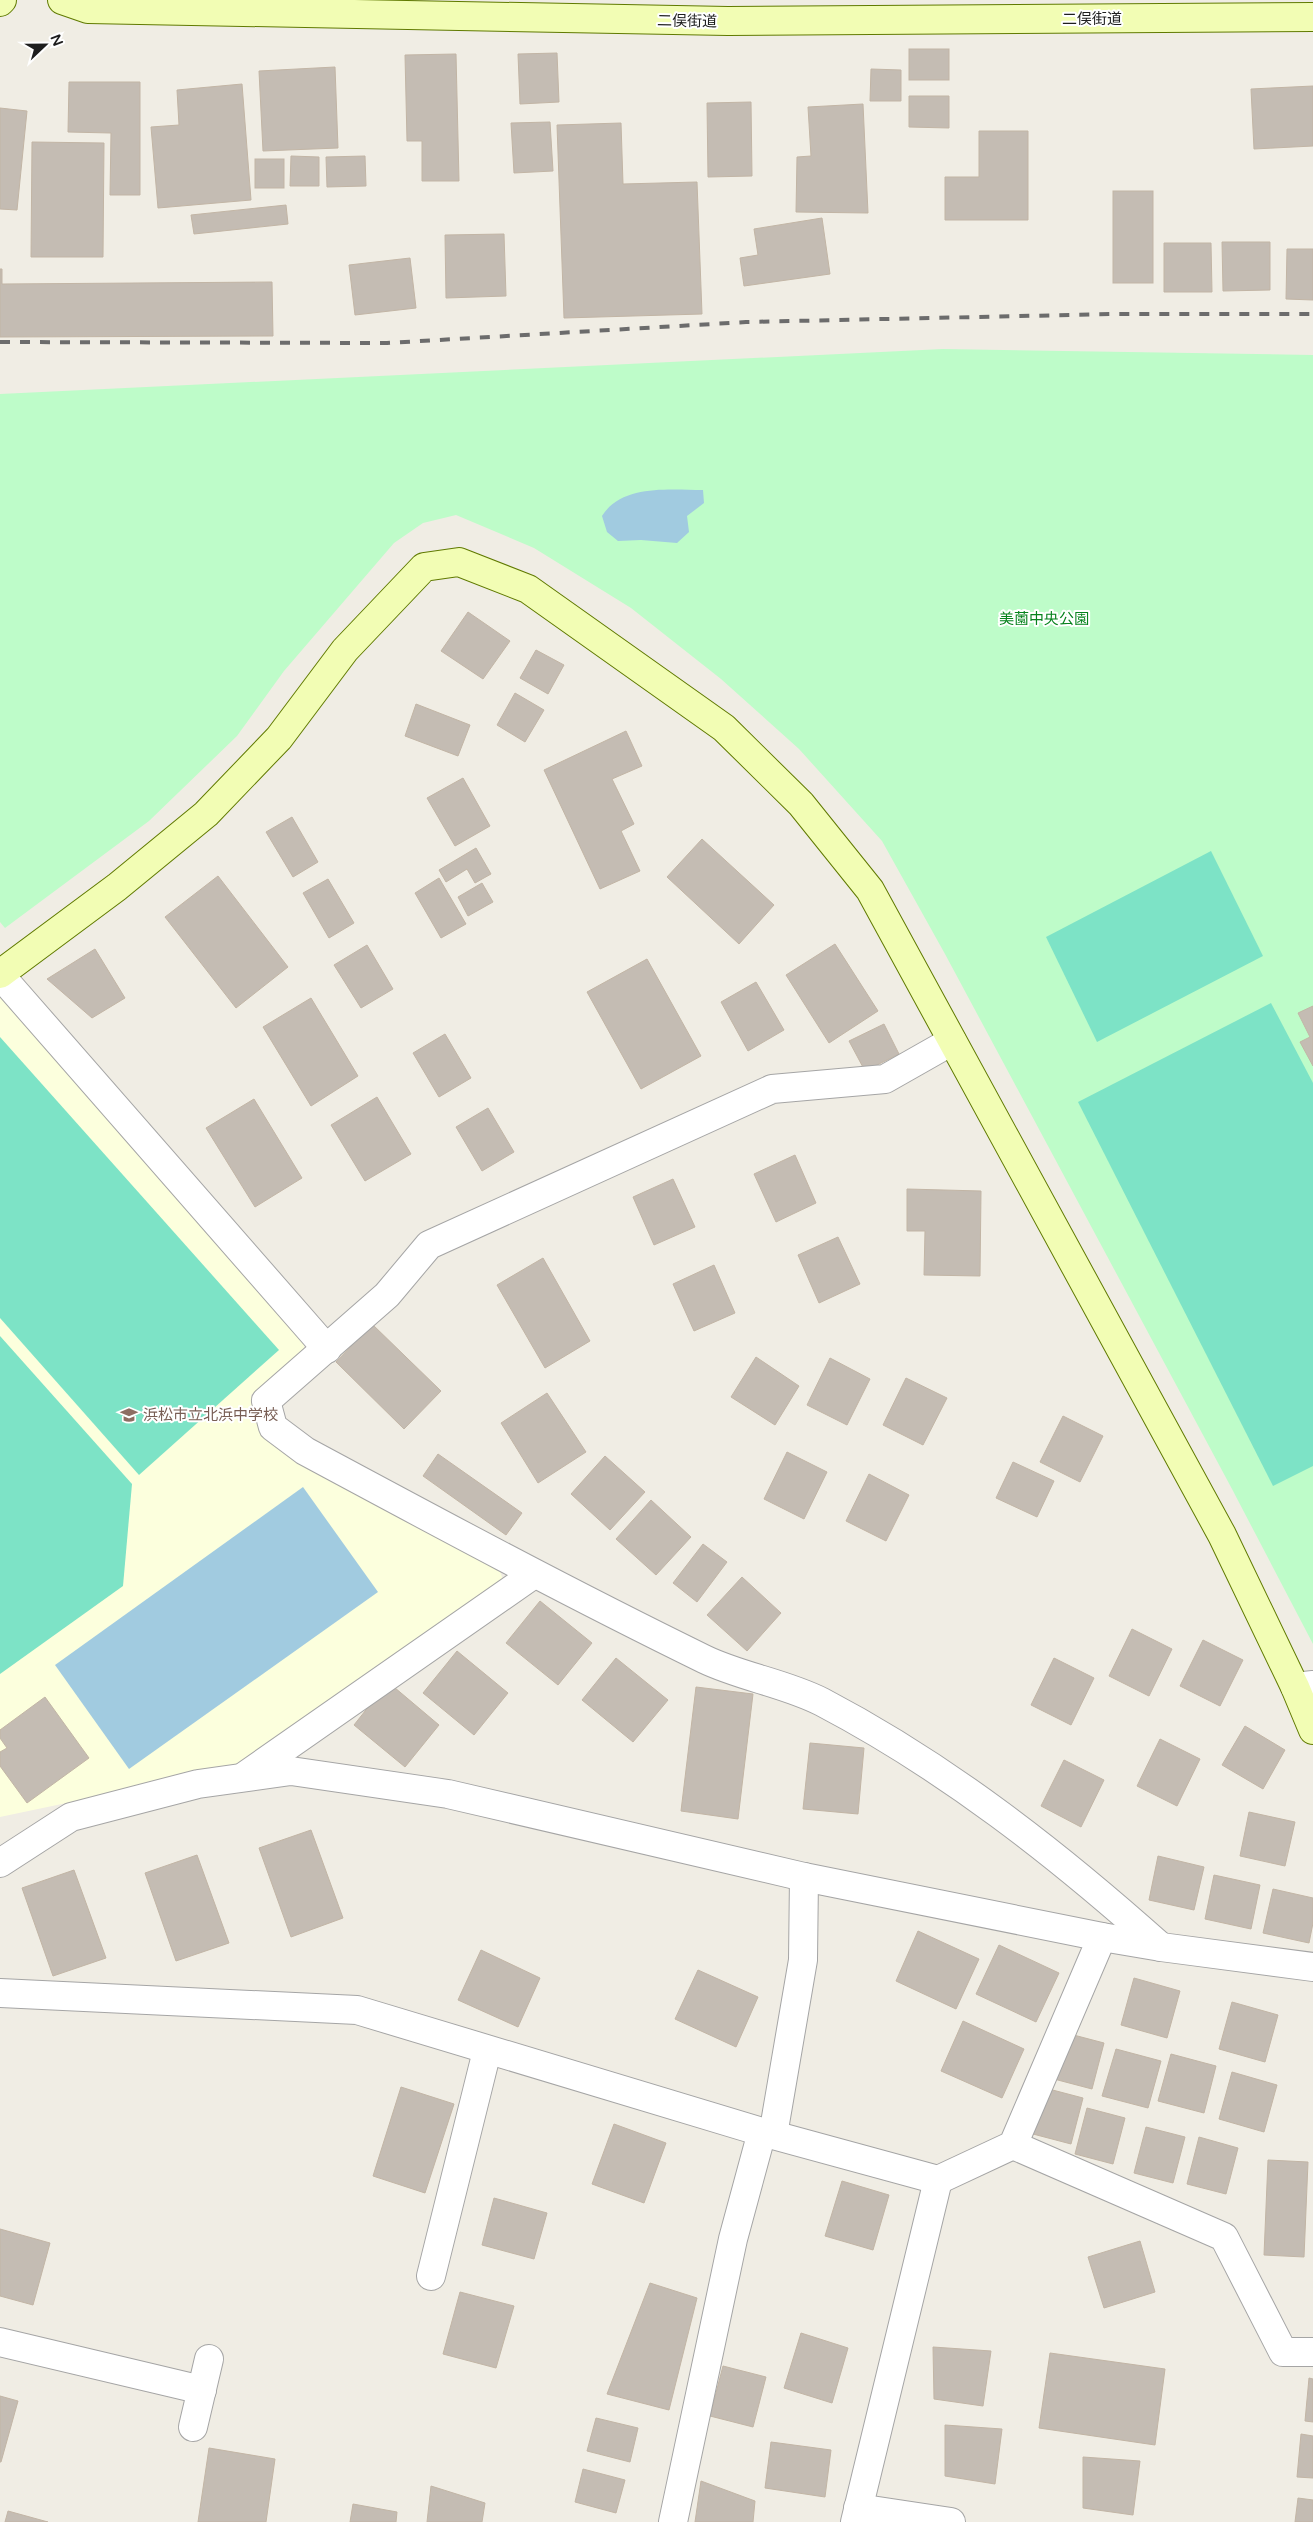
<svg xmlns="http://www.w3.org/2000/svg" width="1313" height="2522" font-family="'Varela Round','Noto Sans JP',sans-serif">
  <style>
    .education { fill: #fcffdd }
    .park { fill: #befcc9 }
    .pitch { fill: #7de3c6 }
    .water { fill: #a1cbe0 }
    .building { fill: #c4bcb3; stroke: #c2b5a5 }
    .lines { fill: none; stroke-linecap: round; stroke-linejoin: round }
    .street-casing { stroke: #a5a5a5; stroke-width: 30 }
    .secondary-casing { stroke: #607a00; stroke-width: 30 }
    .street { stroke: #fff; stroke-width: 28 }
    .secondary { stroke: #f2fdb4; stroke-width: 28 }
    .rail { stroke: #6c6c6c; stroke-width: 4; stroke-dasharray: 10 10; stroke-linecap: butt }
    .labels { text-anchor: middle; stroke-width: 4; stroke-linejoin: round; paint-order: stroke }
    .street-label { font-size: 15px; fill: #1e1e1e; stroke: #fff }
    .park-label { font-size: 15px; fill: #06831d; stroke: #fff }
    .education-label { font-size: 15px; fill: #785e54; stroke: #fff; text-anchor: start }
  </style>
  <rect width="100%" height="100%" fill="#f0ede4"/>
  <polygon class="education" points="0,996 305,1342 302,1358 251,1395 264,1435 497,1562 503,1580 252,1760 228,1769 0,1817"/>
  <polygon class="park" points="943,349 1313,355 1313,1644 1232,1489 945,954 882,841 799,749 721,679 631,608 534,548 456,515 423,523 394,543 284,671 237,736 149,821 5,928 0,922 0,394"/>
  <g class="pitch">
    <polygon points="1211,851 1263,956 1097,1042 1046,937"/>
    <polygon points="1271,1003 1313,1083 1313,1466 1273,1486 1078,1102"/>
    <polygon points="0,1037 279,1350 139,1475 0,1318"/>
    <polygon points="0,1336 132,1484 123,1586 0,1674"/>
  </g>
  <g class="water">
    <path d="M703,490L704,503L687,516L689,532L677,543L641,540L618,541L607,532L602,516C622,484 669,490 703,490Z"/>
    <polygon points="303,1487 378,1592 129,1769 55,1665"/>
  </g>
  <g class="building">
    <rect x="909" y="49" width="40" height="31"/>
    <polygon points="557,53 559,102 520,104 518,54"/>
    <polygon points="456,54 459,181 422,181 422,141 407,141 405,55"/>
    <polygon points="335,67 338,148 263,151 259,71"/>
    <polygon points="871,69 901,70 901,101 870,101"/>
    <polygon points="69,82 140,82 140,195 110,195 111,133 68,132"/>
    <polygon points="242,84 251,200 158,208 151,127 179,125 177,90"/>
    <polygon points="1313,86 1313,146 1254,149 1251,89"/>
    <polygon points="909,96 949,96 949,128 909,127"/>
    <polygon points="751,102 752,176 708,177 707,103"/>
    <polygon points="863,104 868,213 796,212 797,157 811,156 808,107"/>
    <polygon points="0,108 27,111 17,210 0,209"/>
    <polygon points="550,122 553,171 514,173 511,123"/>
    <polygon points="621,123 623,184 697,182 702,314 564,318 557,125"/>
    <polygon points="979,131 1028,131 1028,220 945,220 945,177 979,177"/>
    <polygon points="32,142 104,143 103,257 31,257"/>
    <polygon points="291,156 319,157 319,186 290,186"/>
    <polygon points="365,156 366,186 327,187 326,157"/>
    <rect x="255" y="159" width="29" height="29"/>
    <rect x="1113" y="191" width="40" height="92"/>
    <polygon points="286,205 288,224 194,234 191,215"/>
    <polygon points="822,218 830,274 744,286 740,258 758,255 754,229"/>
    <polygon points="504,234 506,296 446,298 445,235"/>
    <polygon points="1222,242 1270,242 1270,290 1223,291"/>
    <polygon points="1164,243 1211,243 1212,292 1164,292"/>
    <polygon points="1287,249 1313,249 1313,300 1286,299"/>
    <polygon points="410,258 416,308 355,315 349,265"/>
    <polygon points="0,269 2,269 2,284 272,282 273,336 0,337"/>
    <polygon points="468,612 510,641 483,679 441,651"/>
    <polygon points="536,650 564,665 548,694 520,678"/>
    <polygon points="515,693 544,710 525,742 497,725"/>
    <polygon points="416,704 470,725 458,756 405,736"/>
    <polygon points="626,731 642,766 612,779 634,824 621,831 640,871 600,889 544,770"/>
    <polygon points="463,778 490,826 455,846 427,798"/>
    <polygon points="292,817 318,862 293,877 266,832"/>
    <polygon points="702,839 774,905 739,944 667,877"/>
    <polygon points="476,848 491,874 475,883 467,869 446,882 439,870"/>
    <polygon points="218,876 288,967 236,1008 165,917"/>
    <polygon points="439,878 466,924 441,938 415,893"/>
    <polygon points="328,879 354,923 329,938 303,893"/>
    <polygon points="482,883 493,902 468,916 458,897"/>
    <polygon points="835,944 878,1011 829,1043 786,975"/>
    <polygon points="367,945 393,989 361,1008 334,965"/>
    <polygon points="95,949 125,998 92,1018 47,979"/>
    <polygon points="647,959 701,1056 641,1089 587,992"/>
    <polygon points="756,982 784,1030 748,1051 721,1002"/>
    <polygon points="311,998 358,1076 311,1106 263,1027"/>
    <polygon points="1313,1006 1313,1066 1300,1042 1310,1037 1298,1013"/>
    <polygon points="884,1024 899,1054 865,1071 849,1041"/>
    <polygon points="445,1034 471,1078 439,1097 413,1053"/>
    <polygon points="377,1097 411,1154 365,1181 331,1125"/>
    <polygon points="254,1099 302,1178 255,1207 206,1128"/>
    <polygon points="488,1108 514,1152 482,1171 456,1127"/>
    <polygon points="795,1155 816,1203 776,1222 754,1174"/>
    <polygon points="673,1179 695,1227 654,1245 633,1197"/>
    <polygon points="907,1189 981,1191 980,1276 924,1275 925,1231 907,1231"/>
    <polygon points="838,1237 860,1284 819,1303 798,1255"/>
    <polygon points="543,1258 590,1341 545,1368 497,1285"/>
    <polygon points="714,1265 735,1313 694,1331 673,1284"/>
    <polygon points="372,1324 441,1391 404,1429 336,1362"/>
    <polygon points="756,1357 799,1386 775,1425 731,1397"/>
    <polygon points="830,1358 870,1379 847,1425 807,1405"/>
    <polygon points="906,1378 947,1398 923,1445 883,1425"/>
    <polygon points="547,1393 586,1452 538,1483 501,1423"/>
    <polygon points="1063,1416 1103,1436 1080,1482 1040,1462"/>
    <polygon points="787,1452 827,1472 804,1519 764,1499"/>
    <polygon points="438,1454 522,1513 506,1535 423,1476"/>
    <polygon points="605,1456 645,1492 610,1530 571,1494"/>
    <polygon points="1013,1462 1054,1481 1037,1517 996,1498"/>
    <polygon points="869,1474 909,1495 886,1541 846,1521"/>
    <polygon points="651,1500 691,1537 656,1575 616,1539"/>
    <polygon points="703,1544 727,1562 697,1602 673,1583"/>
    <polygon points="742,1577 781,1613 747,1651 707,1615"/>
    <polygon points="540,1601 592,1643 558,1685 506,1643"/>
    <polygon points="1132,1629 1172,1649 1149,1696 1109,1676"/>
    <polygon points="1203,1640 1243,1660 1220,1706 1180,1686"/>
    <polygon points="457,1651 508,1693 474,1735 423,1693"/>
    <polygon points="616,1658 668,1700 633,1742 582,1700"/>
    <polygon points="1054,1658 1094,1678 1071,1725 1031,1705"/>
    <polygon points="388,1682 439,1725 405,1767 354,1725"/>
    <polygon points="696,1687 753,1694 738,1819 681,1811"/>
    <polygon points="45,1697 89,1758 27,1803 0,1766 0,1752 7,1748 0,1738 0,1730"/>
    <polygon points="1245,1726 1285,1750 1263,1789 1222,1765"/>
    <polygon points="1160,1739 1200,1759 1177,1806 1137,1786"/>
    <polygon points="810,1743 864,1748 858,1814 803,1809"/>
    <polygon points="1064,1760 1104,1780 1081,1827 1041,1806"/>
    <polygon points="1249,1812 1295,1822 1285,1866 1240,1856"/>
    <polygon points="311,1830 343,1918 291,1937 259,1848"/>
    <polygon points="197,1855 229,1943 176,1961 145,1873"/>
    <polygon points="1158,1856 1204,1867 1194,1910 1149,1900"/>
    <polygon points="74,1870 106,1958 53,1976 22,1888"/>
    <polygon points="1214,1875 1260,1885 1251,1929 1205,1919"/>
    <polygon points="1273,1889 1313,1898 1313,1923 1309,1943 1263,1933"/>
    <polygon points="918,1931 979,1959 956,2009 896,1981"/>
    <polygon points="999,1945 1059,1973 1036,2022 976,1994"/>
    <polygon points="481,1950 540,1978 518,2027 458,2000"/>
    <polygon points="698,1970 758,1997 736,2047 675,2019"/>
    <polygon points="1134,1978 1180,1991 1167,2038 1121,2025"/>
    <polygon points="1232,2002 1278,2015 1265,2062 1219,2049"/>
    <polygon points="963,2021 1024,2049 1002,2098 941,2071"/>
    <polygon points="1066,2033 1104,2043 1092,2089 1054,2079"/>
    <polygon points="1116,2049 1161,2061 1148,2108 1102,2096"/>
    <polygon points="1171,2054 1216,2066 1204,2113 1158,2101"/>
    <polygon points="1232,2072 1277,2085 1264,2132 1219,2119"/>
    <polygon points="401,2087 454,2104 425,2193 373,2176"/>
    <polygon points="1045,2088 1083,2098 1071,2144 1033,2134"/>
    <polygon points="1087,2108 1125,2118 1113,2164 1075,2154"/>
    <polygon points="614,2124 666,2143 644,2203 592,2184"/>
    <polygon points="1146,2127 1185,2137 1173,2183 1134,2173"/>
    <polygon points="1199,2137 1238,2148 1226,2194 1187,2184"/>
    <polygon points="1268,2160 1308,2162 1304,2257 1264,2255"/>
    <polygon points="842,2181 889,2195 873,2250 825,2236"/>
    <polygon points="494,2198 547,2213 534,2259 482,2245"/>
    <polygon points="0,2229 50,2243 33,2305 0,2296"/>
    <polygon points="1140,2241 1155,2292 1104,2308 1088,2257"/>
    <polygon points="650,2283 697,2298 669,2410 607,2394"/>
    <polygon points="460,2292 514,2306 496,2368 443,2354"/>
    <polygon points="801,2333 848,2348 832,2403 784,2388"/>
    <polygon points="933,2347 991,2351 983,2406 934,2399"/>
    <polygon points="1050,2353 1165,2369 1155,2445 1039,2428"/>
    <polygon points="723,2366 766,2377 753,2427 710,2416"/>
    <polygon points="1309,2378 1313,2379 1313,2422 1305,2421"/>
    <polygon points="0,2396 18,2401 1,2462 0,2462"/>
    <polygon points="596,2418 638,2428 630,2462 587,2451"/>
    <polygon points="945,2425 1002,2429 995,2484 945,2476"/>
    <polygon points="1301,2434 1313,2436 1313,2478 1297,2477"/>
    <polygon points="771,2442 831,2450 825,2497 765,2488"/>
    <polygon points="209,2448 275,2459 266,2522 198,2522"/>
    <polygon points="1083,2457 1140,2461 1133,2515 1083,2508"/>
    <polygon points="583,2469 625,2480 616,2513 575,2502"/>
    <polygon points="701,2481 755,2501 753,2522 695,2522"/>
    <polygon points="431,2486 485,2503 482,2522 427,2522"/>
    <polygon points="1298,2498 1313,2500 1313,2522 1295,2522"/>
    <polygon points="353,2504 397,2512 396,2522 350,2522"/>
    <polygon points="8,2511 48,2522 5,2522"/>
  </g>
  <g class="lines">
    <g class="street-casing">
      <g id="street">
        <polyline points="0,975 327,1349"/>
        <path d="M952,1041L885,1079L772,1089L429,1245L387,1295L266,1401L273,1427L305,1451C437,1522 569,1593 704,1659C741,1677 785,1683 822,1702C946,1767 1057,1854 1161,1947"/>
        <polyline points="1295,1687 1313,1685"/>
        <polyline points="246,1775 534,1574"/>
        <polyline points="0,1863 71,1817 198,1784 291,1771 448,1794 804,1877 1102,1937 1161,1947 1313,1967"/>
        <polyline points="0,1993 357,2010 762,2132 938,2180 855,2522"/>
        <polyline points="773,2135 803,1960 804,1877"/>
        <polyline points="1013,2145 1224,2237 1283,2352 1313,2352"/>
        <polyline points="938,2180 1013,2145 1102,1937"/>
        <polyline points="431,2276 487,2051"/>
        <polyline points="0,2342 202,2390"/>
        <polyline points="193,2427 209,2359"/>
        <polyline points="858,2508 951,2522"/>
        <polyline points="673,2522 733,2239 762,2132"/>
      </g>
    </g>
    <g class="secondary-casing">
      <g id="secondary">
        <polyline points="62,0 88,9 728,21 1313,17"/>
        <polyline points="0,2 2,0"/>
        <polyline points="0,974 117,887 206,814 279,738 345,650 424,567 459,562 528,589 724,728 801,804 870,890 1222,1535 1295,1687 1313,1730"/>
      </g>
    </g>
    <use href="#street" class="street"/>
    <use href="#secondary" class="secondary"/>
    <polyline class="rail" points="0,342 387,343 746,322 1115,314 1313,314"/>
  </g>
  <defs>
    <g id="school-bare" transform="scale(1.35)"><path d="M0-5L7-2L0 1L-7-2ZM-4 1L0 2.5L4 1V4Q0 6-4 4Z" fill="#8d6e63" stroke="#fff" stroke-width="2.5" paint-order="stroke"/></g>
  </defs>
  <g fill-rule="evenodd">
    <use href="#school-bare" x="129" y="1415"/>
  </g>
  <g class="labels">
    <g class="street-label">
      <text x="1092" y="24">二俣街道</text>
      <text transform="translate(687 21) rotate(1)" y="5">二俣街道</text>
    </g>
    <g class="park-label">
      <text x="1044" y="624">美薗中央公園</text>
    </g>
    <g class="education-label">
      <text x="143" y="1420">浜松市立北浜中学校</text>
    </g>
  </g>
  <g transform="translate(45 45) rotate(68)" stroke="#ffffff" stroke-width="4" paint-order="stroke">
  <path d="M0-4L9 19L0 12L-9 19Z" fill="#1e1e1e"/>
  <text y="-8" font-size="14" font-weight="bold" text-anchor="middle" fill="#1e1e1e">N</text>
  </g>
</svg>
